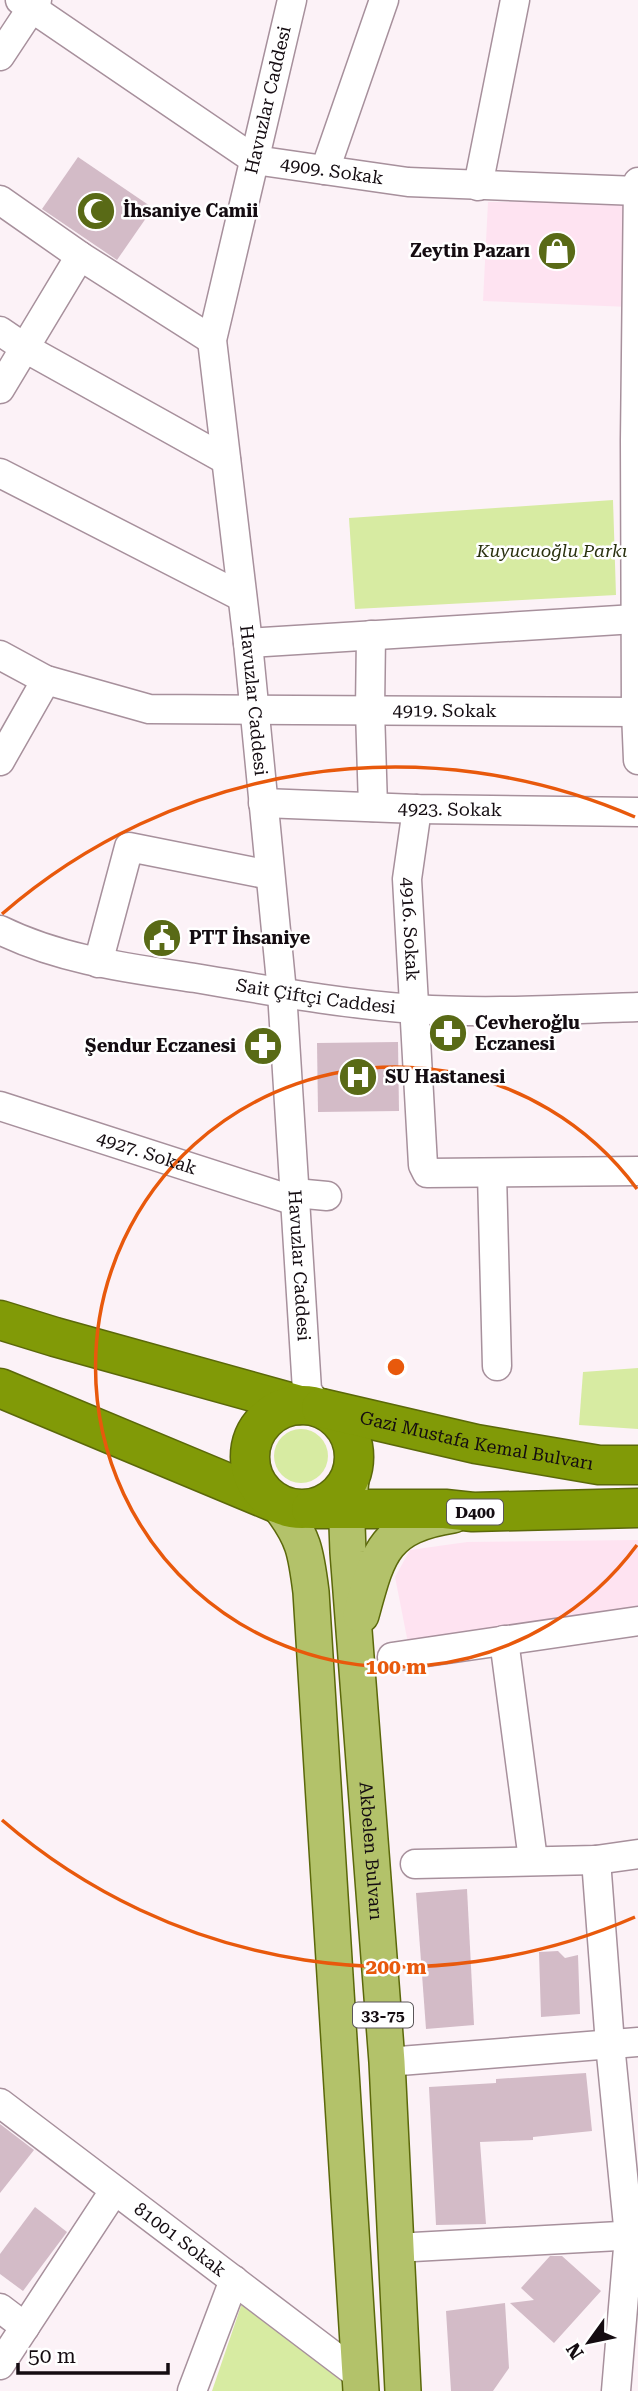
<svg xmlns="http://www.w3.org/2000/svg" width="638" height="2391" font-family="'Roboto Serif',serif">
  <style>
    .built { fill: #fee3f1 }
    .green { fill: #d7eba2 }
    .building { fill: #d3bbc7 }
    .lines { fill: none; stroke-linecap: round; stroke-linejoin: round }
    .minor-casing { stroke: #a7909c; stroke-width: 31 }
    .major-casing { stroke: #5b680a; stroke-width: 38 }
    .highway-casing { stroke: #5b680a; stroke-width: 41 }
    .minor { stroke: #fff; stroke-width: 28 }
    .major { stroke: #b3c26a; stroke-width: 35 }
    .highway { stroke: #819a07; stroke-width: 38 }
    .ring { fill: none; stroke: #e8590c; stroke-width: 3.5 }
    .labels { text-anchor: middle; stroke-width: 5; stroke-linejoin: round; paint-order: stroke }
    .shield { fill: #fff; stroke: #5a5558; stroke-width: 2 }
    .shield-label { font-size: 16px; font-weight: bold; fill: #140c11 }
    .street-label { font-size: 18px; fill: #140c11; stroke: #fff }
    .poi-label { font-size: 18px; font-weight: bold; fill: #140c11; stroke: #fff; text-anchor: start }
    .park-label { font-size: 18px; font-style: italic; fill: #29310e; stroke: #fff }
    .centre { fill: #e8590c; stroke: #fff; stroke-width: 3.5 }
    .ring-label { font-size: 21px; text-anchor: middle; font-weight: bold; fill: #e8590c; stroke: #fff; stroke-width: 5; stroke-linejoin: round; paint-order: stroke }
  </style>
  <rect width="100%" height="100%" fill="#fcf2f7"/>
  <g class="built">
    <polygon points="627,200 629,307 483,301 488,202"/>
    <polygon points="638,1540 638,1610 408,1643 395,1577 410,1550 467,1542"/>
  </g>
  <g class="green">
    <polygon points="613,500 616,595 355,609 349,518"/>
    <polygon points="638,1368 638,1429 579,1425 583,1372"/>
    <circle cx="301" cy="1456" r="27"/>
    <polygon points="242,2303 341,2376 342,2391 212,2391"/>
  </g>
  <g class="building">
    <polygon points="78,157 153,208 117,260 42,209"/>
    <polygon points="398,1042 399,1111 318,1112 317,1043"/>
    <polygon points="467,1889 474,2025 426,2029 416,1893"/>
    <polygon points="558,1951 565,1958 578,1955 580,2014 541,2017 539,1952"/>
    <polygon points="586,2073 592,2131 533,2137 533,2140 480,2142 486,2224 436,2225 429,2087 496,2083 496,2079"/>
    <polygon points="0,2124 34,2150 0,2193"/>
    <polygon points="35,2207 67,2232 23,2291 0,2274 0,2254"/>
    <polygon points="550,2256 562,2256 601,2291 554,2343 510,2303 534,2300 521,2288"/>
    <polygon points="505,2303 509,2368 493,2391 451,2391 446,2311"/>
  </g>
  <g class="lines">
    <g class="minor-casing">
      <g id="minor">
        <path id="s1" d="M20,0L255,160L408,182L638,191"/>
        <path id="s2" d="M292,0L212,340L248,643L282,992L307,1390L318,1407"/>
        <polyline points="0,56 37,0"/>
        <polyline points="325,170 384,0"/>
        <polyline points="638,182 635,441 636,712 638,760"/>
        <polyline points="478,186 515,0"/>
        <polyline points="0,200 80,256 212,340"/>
        <polyline points="0,331 25,348 226,460"/>
        <polyline points="0,389 80,256"/>
        <polyline points="0,473 242,597"/>
        <polyline points="371,635 370,710 373,807"/>
        <polyline points="248,643 635,619"/>
        <path id="s3" d="M0,655L46,680L149,709L636,712"/>
        <polyline points="0,761 46,680"/>
        <path id="s4" d="M263,803L417,809L638,812"/>
        <path id="s5" d="M417,809L407,879L423,1165L427,1173L638,1171"/>
        <path id="s6" d="M0,930C61,960 128,968 195,978C267,990 342,1004 415,1009C489,1014 564,1009 638,1007"/>
        <polyline points="98,963 129,847 270,875"/>
        <path id="s7" d="M0,1106L295,1201"/>
        <polyline points="492,1174 497,1366"/>
        <polyline points="295,1193 327,1196"/>
        <polyline points="504,1640 533,1860"/>
        <polyline points="392,1657 638,1621"/>
        <polyline points="596,1860 610,2044 629,2236 616,2391"/>
        <polyline points="415,1864 596,1860 638,1854"/>
        <polyline points="387,2062 638,2042"/>
        <path id="s8" d="M0,2103L360,2376"/>
        <polyline points="395,2248 638,2235"/>
        <polyline points="0,2308 25,2327"/>
        <polyline points="0,2365 114,2191"/>
        <polyline points="192,2391 234,2280"/>
      </g>
    </g>
    <g class="major-casing">
      <g id="major">
        <path id="s9" d="M351,1478L347,1525L348,1552L387,2062L403,2391"/>
        <path d="M278,1504C304,1537 306,1552 311,1592L361,2391"/>
        <path d="M361,1615C378,1553 383,1526 453,1515"/>
      </g>
    </g>
    <g class="highway-casing">
      <g id="highway">
        <polyline points="0,1320 55,1337 300,1405"/>
        <polyline points="0,1388 276,1503"/>
        <circle cx="302" cy="1457" r="52"/>
        <path id="s10" d="M321,1408L476,1444L599,1465H638"/>
        <polyline points="311,1509 445,1509 473,1512 638,1508"/>
      </g>
    </g>
    <use href="#minor" class="minor"/>
    <use href="#major" class="major"/>
    <use href="#highway" class="highway"/>
  </g>
  <g class="ring">
    <path d="M637 1545A300 300 0 1 1 637 1189"/>
    <path d="M635 1917A600 600 0 0 1 2 1820M2 914A600 600 0 0 1 635 817"/>
  </g>
  <defs>
    <g id="mosque-disc" transform="scale(2.0125)"><circle r="9.5" fill="#596a16" stroke="#fff"/><path d="M3.5-4.9A6 6 0 1 0 3.5 4.9A5 5 0 1 1 3.5-4.9Z" fill="#fff"/></g>
    <g id="shop-disc" transform="scale(2.0125)"><circle r="9.5" fill="#596a16" stroke="#fff"/><path d="M-5-2.5h2.3a2.7 3.5 0 0 1 5.4 0H5L5.5 6h-11ZM-1.5-2.5h3a1.5 2.3 0 0 0-3 0Z" fill="#fff"/></g>
    <g id="civic-disc" transform="scale(2.0125)"><circle r="9.5" fill="#596a16" stroke="#fff"/><path d="M-.6-6.5H3V-4.5H.6V-3L4-1V1h2V6H-6V1h2V-1L-.6-3ZM-1.2 2.5V6h2.4V2.5Z" fill="#fff"/></g>
    <g id="pharmacy-disc" transform="scale(2.0125)"><circle r="9.5" fill="#596a16" stroke="#fff"/><path d="M-2-6h4v4h4v4h-4v4h-4v-4h-4v-4h4Z" fill="#fff"/></g>
    <g id="hospital-disc" transform="scale(2.0125)"><circle r="9.5" fill="#596a16" stroke="#fff"/><path d="M-5-5h3v3.5h4V-5h3V5h-3V1.5h-4V5h-3Z" fill="#fff"/></g>
  </defs>
  <g fill-rule="evenodd">
    <use href="#mosque-disc" x="96" y="211"/>
    <use href="#shop-disc" x="557" y="251"/>
    <use href="#civic-disc" x="162" y="938"/>
    <use href="#pharmacy-disc" x="448" y="1033"/>
    <use href="#pharmacy-disc" x="263" y="1046"/>
    <use href="#hospital-disc" x="358" y="1077"/>
  </g>
  <g class="labels">
    <g class="shield">
      <rect x="447" y="1499.5" width="56" height="25" rx="5"/>
      <rect x="353" y="2002.5" width="60" height="25" rx="5"/>
    </g>
    <g class="shield-label">
      <text x="475" y="1518">D400</text>
      <text x="383" y="2021">33-75</text>
    </g>
    <g class="street-label">
      <text transform="translate(268 100) rotate(-77)" y="6">Havuzlar Caddesi</text>
      <text dy="6" stroke="none"><textPath href="#s1" startOffset="362">4909. Sokak</textPath></text>
      <text dy="6" stroke="none"><textPath href="#s2" startOffset="712">Havuzlar Caddesi</textPath></text>
      <text dy="6" stroke="none"><textPath href="#s3" startOffset="455">4919. Sokak</textPath></text>
      <text dy="6" stroke="none"><textPath href="#s4" startOffset="187">4923. Sokak</textPath></text>
      <text dy="6" stroke="none"><textPath href="#s5" startOffset="121">4916. Sokak</textPath></text>
      <text dy="6" stroke="none"><textPath href="#s6" startOffset="324">Sait Çiftçi Caddesi</textPath></text>
      <text dy="6" stroke="none"><textPath href="#s7" startOffset="154">4927. Sokak</textPath></text>
      <text dy="6" stroke="none"><textPath href="#s2" startOffset="1279">Havuzlar Caddesi</textPath></text>
      <text dy="6" stroke="none"><textPath href="#s10" startOffset="159">Gazi Mustafa Kemal Bulvarı</textPath></text>
      <text dy="6" stroke="none"><textPath href="#s9" startOffset="374">Akbelen Bulvarı</textPath></text>
      <text dy="6" stroke="none"><textPath href="#s8" startOffset="226">81001 Sokak</textPath></text>
    </g>
    <g class="poi-label">
      <text x="123" y="217">İhsaniye Camii</text>
      <text x="530" y="257" text-anchor="end">Zeytin Pazarı</text>
      <text x="189" y="944">PTT İhsaniye</text>
      <text x="475" y="1029">Cevheroğlu<tspan x="475" dy="21">Eczanesi</tspan></text>
      <text x="236" y="1052" text-anchor="end">Şendur Eczanesi</text>
      <text x="385" y="1083">SU Hastanesi</text>
    </g>
    <g class="park-label">
      <text x="552" y="557">Kuyucuoğlu Parkı</text>
    </g>
  </g>
  <circle cx="396" cy="1367" r="10" class="centre"/>
  <g class="ring-label">
    <text x="396" y="1674">100 m</text>
    <text x="396" y="1974">200 m</text>
  </g>
  <g transform="translate(589 2342) rotate(237)" stroke="#ffffff" stroke-width="5" paint-order="stroke">
  <path d="M0-5L12 26L0 18L-12 26Z" fill="#140c11"/>
  <text y="-10" font-size="19" font-weight="bold" text-anchor="middle" fill="#140c11">N</text>
  </g>
  <path d="M18 2363v10h150v-10" fill="none" stroke="#140c11" stroke-width="3.5"/>
  <text x="28" y="2363" font-size="21" fill="#140c11" stroke="#ffffff" stroke-width="5" paint-order="stroke">50 m</text>
</svg>
